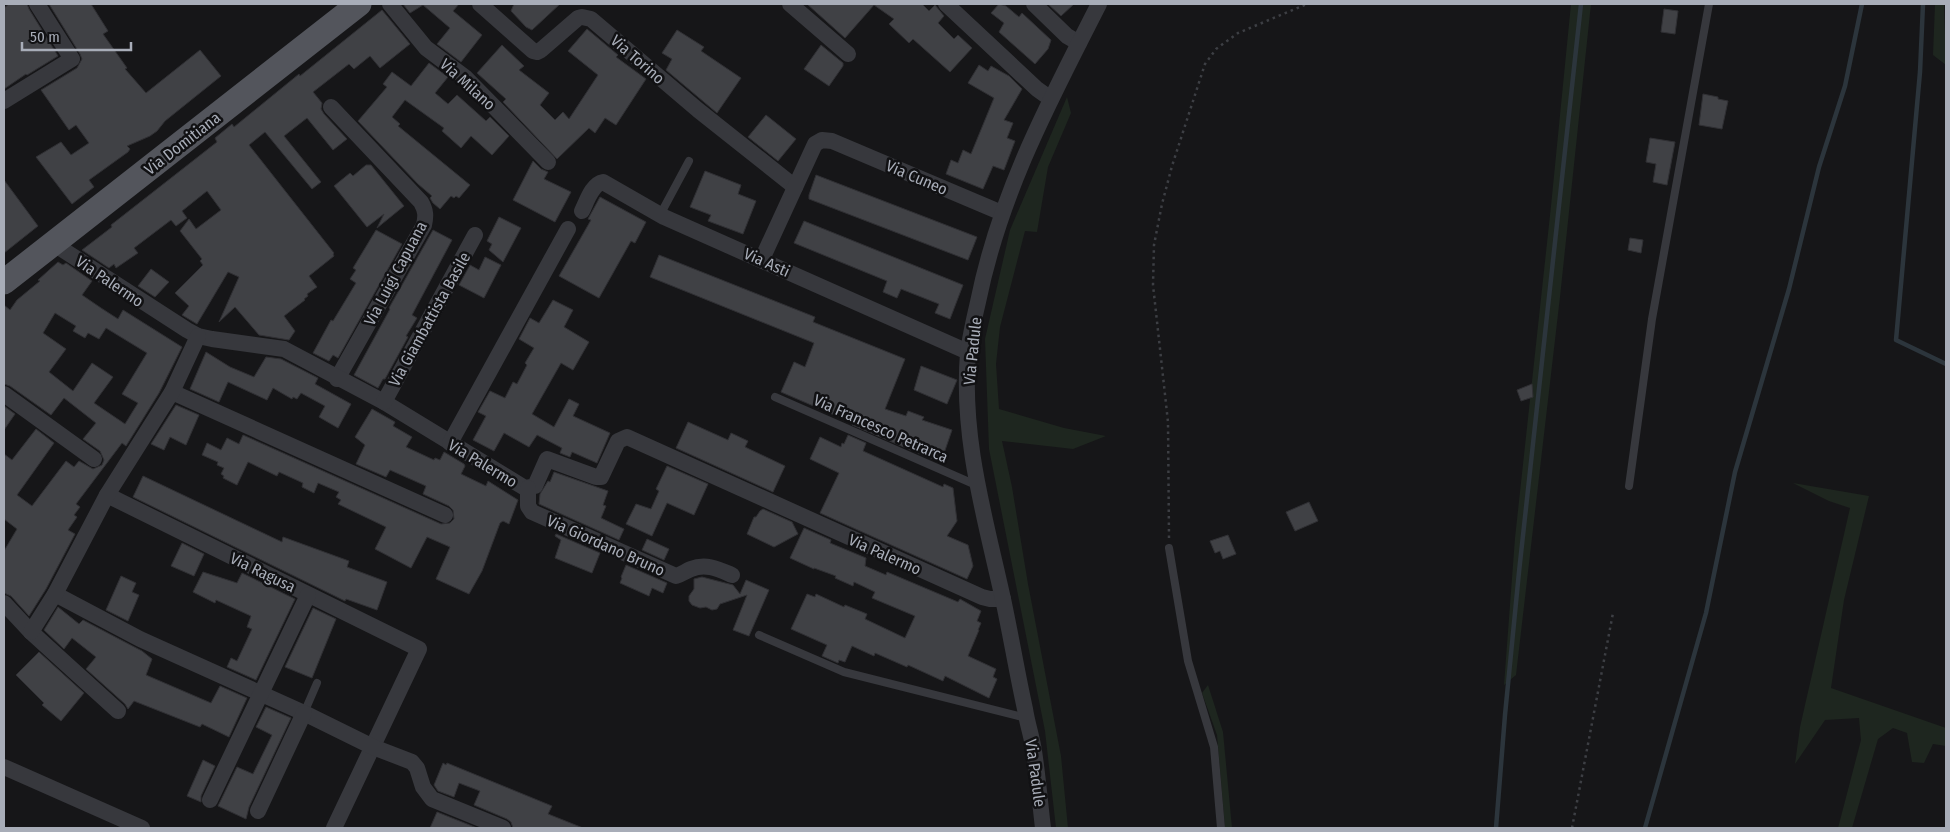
<svg xmlns="http://www.w3.org/2000/svg" width="1950" height="832" font-family="'Fira Sans Condensed',sans-serif">
  <style>
    .green { fill: #1e261f }
    .lines { fill: none; stroke-linecap: round; stroke-linejoin: round }
    .stream { stroke: #2c353c; stroke-width: 4.5 }
    .building { fill: #404145; stroke: #303034; fill-rule: evenodd }
    .path { stroke: #3d3f44; stroke-width: 2.5; stroke-dasharray: 2.5 4; stroke-linecap: butt }
    .service { stroke: #37383d; stroke-width: 8 }
    .minor { stroke: #37383d; stroke-width: 16 }
    .primary { stroke: #53555c; stroke-width: 25 }
    .labels { text-anchor: middle; stroke-width: 5; stroke-linejoin: round; paint-order: stroke }
    .street-label { font-size: 16px; fill: #a8adb8; stroke: #111113 }
  </style>
  <rect width="100%" height="100%" fill="#161618"/>
  <g class="green">
    <polygon points="1571,4 1591,4 1560,297 1516,675 1504,685 1515,538 1551,206"/>
    <polygon points="1935,4 1944,4 1946,65 1933,55"/>
    <polygon points="1067,97 1071,113 1048,167 1037,232 1025,231 1000,327 996,364 999,409 1064,428 1106,436 1073,449 1002,441 1012,487 1028,584 1061,756 1068,828 1056,828 1045,731 989,449 985,339 1010,230"/>
    <polygon points="1793,483 1869,496 1844,600 1831,688 1946,728 1946,746 1933,744 1924,763 1912,762 1907,733 1893,728 1878,739 1852,828 1838,828 1861,740 1859,718 1825,720 1795,764 1800,727 1850,508 1829,501"/>
    <polygon points="1208,685 1223,732 1232,828 1225,828 1217,735 1202,693"/>
  </g>
  <g class="lines">
    <g class="stream">
      <polyline points="1923,4 1920,72 1896,340 1946,364"/>
      <polyline points="1496,828 1505,715 1519,572 1581,4"/>
      <polyline points="1645,828 1706,613 1735,472 1789,289 1819,167 1845,86 1862,4"/>
    </g>
  </g>
  <g class="building">
    <polygon points="9,4 27,4 29,9 58,56 27,75 26,74 4,89 4,8"/>
    <polygon points="49,4 91,4 108,31 103,34 127,68 125,69 146,93 200,50 221,76 165,121 157,131 150,136 127,146 130,149 128,152 89,180 94,187 72,204 36,157 61,142 71,155 89,143 76,125 69,130 41,90 77,68 82,59 80,54"/>
    <polygon points="403,4 459,4 453,11 482,35 461,62 437,44 450,28 423,5 410,13"/>
    <polygon points="514,4 560,4 532,30 526,27 511,11"/>
    <polygon points="807,4 922,4 929,11 935,5 944,16 938,23 954,39 958,35 972,48 950,72 913,39 909,43 889,24 894,19 874,5 845,38"/>
    <polygon points="999,4 1006,6 1019,17 1022,13 1051,40 1048,49 1035,64 999,32 1004,23 991,13"/>
    <polygon points="1048,4 1074,4 1061,16"/>
    <polygon points="1664,9 1678,11 1675,34 1661,32"/>
    <polygon points="382,10 410,44 380,68 370,56 354,69 349,64 313,92 322,103 321,109 324,114 347,139 333,150 307,118 284,136 321,182 312,189 265,132 249,145 334,253 333,254 334,256 309,276 317,287 307,294 308,296 304,299 305,300 284,316 295,331 289,340 259,335 235,307 219,322 239,277 228,272 197,324 182,315 189,306 175,293 203,265 200,261 202,259 180,231 189,219 196,229 221,210 207,191 182,211 187,218 176,226 171,220 134,248 138,253 116,268 114,264 109,268 82,250 112,227 111,225 217,142 215,138 232,124 234,127 299,74 300,76"/>
    <polygon points="587,29 618,55 616,57 646,79 616,125 605,118 595,133 589,128 557,159 503,102 506,99 477,73 502,45 524,66 519,70 549,93 540,105 555,120 563,112 569,119 598,75 568,51"/>
    <polygon points="677,30 704,47 701,51 741,78 717,113 666,70 672,59 662,53"/>
    <polygon points="821,45 843,63 843,66 829,86 804,69"/>
    <polygon points="429,63 448,77 435,93 448,104 457,95 486,121 490,117 509,136 492,155 471,136 461,148 442,131 444,128 405,100 392,117 400,124 398,126 470,185 459,198 456,196 454,198 451,196 440,209 433,203 430,198 432,196 418,184 358,121 387,87 383,84 392,72 411,86"/>
    <polygon points="979,65 988,71 991,66 1009,76 1022,89 1004,120 1013,123 1007,138 1015,141 1004,170 993,166 983,189 946,174 951,160 958,163 963,150 971,154 994,98 968,83"/>
    <polygon points="1703,94 1718,97 1718,99 1728,101 1722,129 1699,125"/>
    <polygon points="766,115 796,139 778,161 748,137"/>
    <polygon points="1650,138 1675,142 1667,185 1653,182 1656,164 1646,162"/>
    <polygon points="533,161 541,169 548,172 544,179 571,192 555,222 513,200"/>
    <polygon points="366,165 371,165 404,206 377,228 384,214 367,227 334,186 350,173 353,176"/>
    <polygon points="705,171 741,185 738,194 756,201 743,234 708,221 711,215 690,207"/>
    <polygon points="816,175 977,237 968,260 809,199 809,195"/>
    <polygon points="4,180 38,226 4,253"/>
    <polygon points="600,197 646,222 635,243 631,241 599,298 559,276 591,220 588,219"/>
    <polygon points="499,217 521,228 503,262 489,250 492,244 487,241"/>
    <polygon points="804,221 963,285 950,319 935,313 939,304 901,289 897,298 883,292 887,281 794,243"/>
    <polygon points="376,230 402,244 338,358 333,355 329,361 313,353 331,320 333,321 356,283 350,279 356,270 353,268"/>
    <polygon points="433,230 452,240 412,315 417,318 406,336 408,337 385,379 383,379 378,388 354,375 390,309 389,308"/>
    <polygon points="1630,238 1643,240 1641,253 1628,250"/>
    <polygon points="659,255 815,317 813,322 905,359 885,409 906,416 908,411 924,417 922,420 952,430 941,462 925,456 852,425 853,423 781,392 794,362 805,367 814,343 650,277"/>
    <polygon points="485,257 501,265 484,298 459,285 470,265 479,270"/>
    <path d="M58,262L63,265L66,263L92,281L82,295L101,308L118,319L123,310L182,347L159,393L126,446L122,443L76,504L80,507L74,515L77,517L68,530L75,534L46,589L29,616L11,596L4,593V551L17,529L4,519V454L12,460L36,429L54,443L17,495L32,506L66,461L74,467L79,461L93,469L102,465L104,460L100,451L83,439L96,423L64,398L51,415L10,386L4,384V305L10,310L17,300L40,281L38,280ZM55,313L76,326L73,331L85,338L88,333L99,339L106,328L147,353L122,394L138,403L125,424L94,403L113,377L92,363L73,391L49,372L66,349L43,333Z"/>
    <polygon points="151,269 169,282 155,297 138,286"/>
    <polygon points="553,300 573,310 564,327 589,342 573,370 561,363 532,414 554,427 569,399 579,404 573,416 610,433 597,463 572,452 570,457 560,453 562,448 537,435 529,447 504,433 494,451 473,440 486,416 478,412 490,391 505,398 513,382 517,384 527,365 525,363 534,348 519,339 530,318 539,323"/>
    <polygon points="206,352 230,367 254,377 266,357 281,359 318,378 315,384 351,404 338,428 319,417 325,406 301,393 297,399 293,397 292,399 273,388 267,400 228,382 219,402 190,389"/>
    <polygon points="921,366 957,380 947,404 914,390"/>
    <polygon points="1532,384 1533,397 1521,401 1517,390"/>
    <polygon points="176,405 199,415 186,445 170,437 164,450 151,444"/>
    <polygon points="4,406 15,414 4,430"/>
    <polygon points="372,409 395,422 393,426 412,437 406,447 434,460 435,458 440,460 444,452 464,464 465,466 461,474 486,486 488,481 518,500 509,524 503,521 500,523 482,571 469,594 436,579 450,547 427,537 411,568 375,549 386,527 338,504 341,500 336,497 339,492 318,483 314,493 302,487 303,483 279,472 277,476 248,462 237,485 223,478 224,476 221,474 224,468 217,465 218,462 202,455 207,443 221,450 227,438 239,444 243,435 441,524 450,523 454,519 453,510 449,506 423,494 426,486 390,470 386,477 356,464 365,445 355,437"/>
    <polygon points="688,422 728,440 731,433 748,441 745,447 785,466 773,492 676,448"/>
    <polygon points="848,435 866,443 863,451 943,487 944,484 953,488 957,521 947,536 968,545 973,566 967,579 820,513 839,473 810,459 820,437 841,447 842,443 844,444"/>
    <polygon points="667,466 708,484 694,515 667,503 652,536 626,524 636,504 651,509 659,491 656,489"/>
    <polygon points="554,472 608,491 603,505 606,506 601,518 624,529 619,540 539,504 540,494 548,481 550,482"/>
    <polygon points="143,476 282,542 283,537 349,561 347,567 387,582 377,610 346,599 345,601 133,497"/>
    <polygon points="1309,502 1318,521 1295,531 1286,512"/>
    <polygon points="763,509 792,522 798,534 774,547 747,534 754,517 756,517 760,511"/>
    <polygon points="804,528 831,540 830,543 866,558 865,566 886,575 887,572 958,602 960,599 981,611 977,621 981,623 978,630 979,630 968,656 996,669 993,677 997,679 989,698 945,676 943,681 908,665 907,667 875,653 874,656 852,646 845,662 839,660 838,663 822,656 827,645 791,629 807,594 815,597 816,594 844,607 845,605 867,614 865,619 905,638 915,616 872,598 875,592 854,582 853,586 835,578 836,576 814,568 814,569 790,558"/>
    <polygon points="556,534 600,553 592,573 555,558 561,540 555,536"/>
    <polygon points="1228,535 1236,554 1223,559 1220,551 1215,553 1210,541"/>
    <polygon points="647,539 669,549 664,560 642,550"/>
    <polygon points="182,543 204,554 194,576 171,566"/>
    <polygon points="626,565 667,583 663,593 652,588 649,596 620,583 622,578 621,577"/>
    <polygon points="203,572 237,583 242,573 295,599 256,680 227,667 231,658 237,661 252,629 247,627 251,616 216,600 215,603 193,592"/>
    <polygon points="121,576 136,583 132,592 139,595 128,621 106,610"/>
    <polygon points="702,577 733,585 740,594 746,580 769,590 749,636 733,630 747,595 720,604 717,609 712,610 706,607 700,608 692,605 689,601 689,596 694,589 694,579"/>
    <polygon points="58,607 79,624 83,620 142,651 152,659 146,675 211,703 220,686 247,698 229,737 202,724 200,727 134,701 128,709 125,704 86,669 96,657 72,638 64,649 44,630"/>
    <polygon points="313,608 336,619 312,678 285,667"/>
    <polygon points="39,652 84,693 61,721 42,705 44,703 16,675"/>
    <polygon points="266,707 291,718 249,807 246,819 218,806 237,767 253,774 272,735 256,727"/>
    <polygon points="203,760 215,766 201,796 201,802 187,796"/>
    <polygon points="443,763 446,765 447,763 552,806 548,814 583,828 513,828 511,822 507,819 474,805 480,791 459,783 454,797 438,791 434,785"/>
    <polygon points="437,812 477,828 430,828"/>
  </g>
  <g class="lines">
    <g class="path">
      <polyline points="1169,538 1168,422 1153,285 1154,245 1162,204 1172,166 1205,64 1216,49 1238,33 1307,4"/>
      <polyline points="1572,828 1613,613"/>
    </g>
    <g class="service">
      <polyline points="660,215 689,161"/>
      <polyline points="775,397 976,485"/>
      <polyline points="1629,486 1652,319 1709,4"/>
      <polyline points="1169,548 1188,661 1214,747 1221,828"/>
      <polyline points="759,635 844,672 1026,718"/>
      <polyline points="304,713 317,683"/>
    </g>
    <g class="minor">
      <polyline points="390,4 426,48 466,78 548,162"/>
      <polyline points="480,4 533,51 537,52 541,50 578,18 582,17 591,19 698,110 795,187"/>
      <polyline points="790,4 848,54"/>
      <polyline points="946,4 1037,89 1051,99"/>
      <polyline points="1034,4 1067,36 1079,43"/>
      <polyline points="4,101 72,59 37,4"/>
      <path d="M331,107L421,202C426,211 426,216 424,225L337,379"/>
      <path d="M582,211C587,201 592,184 603,182L664,217L968,352"/>
      <polyline points="54,244 187,330 198,336 212,339 284,349 384,402 525,488 535,486 547,459 596,477 601,477 618,441 627,437 982,597 990,599 1003,599"/>
      <polyline points="762,259 815,144 822,140 832,141 1002,213"/>
      <polyline points="172,392 445,515"/>
      <polyline points="4,394 94,459"/>
      <polyline points="384,402 475,235"/>
      <polyline points="450,443 568,229"/>
      <path d="M528,488V506L532,512L676,576C682,574 686,571 691,569C706,563 718,569 732,575"/>
      <polyline points="107,495 419,649 334,828"/>
      <polyline points="55,594 140,639 304,713 373,747 412,762 417,768 423,787 432,799 503,828"/>
      <polyline points="4,603 31,632 118,711"/>
      <polyline points="31,632 55,594 107,495 172,392 198,336"/>
      <polyline points="4,767 142,828"/>
      <polyline points="210,800 308,595"/>
      <polyline points="258,811 304,713"/>
      <path d="M1043,828C1040,803 1038,777 1034,751C1032,737 1027,723 1025,709C1017,673 1011,636 1003,599C985,517 961,438 968,353C970,336 974,319 978,302C1000,193 1049,102 1099,4"/>
    </g>
    <polyline class="primary" points="4,282 359,4"/>
  </g>
  <g class="labels">
    <g class="street-label">
      <text transform="translate(638 59) rotate(41)" y="6">Via Torino</text>
      <text transform="translate(468 84) rotate(42)" y="6">Via Milano</text>
      <text transform="translate(182 143) rotate(-38)" y="6">Via Domitiana</text>
      <text transform="translate(917 177) rotate(23)" y="6">Via Cuneo</text>
      <text transform="translate(767 262) rotate(24)" y="6">Via Asti</text>
      <text transform="translate(395 273) rotate(-62)" y="6">Via Luigi Capuana</text>
      <text transform="translate(110 281) rotate(34)" y="6">Via Palermo</text>
      <text transform="translate(429 319) rotate(-61)" y="6">Via Giambattista Basile</text>
      <text transform="translate(972 351) rotate(-84)" y="6">Via Padule</text>
      <text transform="translate(881 428) rotate(24)" y="6">Via Francesco Petrarca</text>
      <text transform="translate(483 463) rotate(31)" y="6">Via Palermo</text>
      <text transform="translate(606 545) rotate(24)" y="6">Via Giordano Bruno</text>
      <text transform="translate(885 554) rotate(24)" y="6">Via Palermo</text>
      <text transform="translate(263 572) rotate(26)" y="6">Via Ragusa</text>
      <text transform="translate(1036 773) rotate(82)" y="6">Via Padule</text>
    </g>
  </g>
  <rect width="1950" height="832" fill="none" stroke="#a8adb8" stroke-width="10"/>
  <path d="M22 42v8h109v-8" fill="none" stroke="#a8adb8" stroke-width="2.5"/>
  <text x="30" y="42" font-size="15" fill="#a8adb8" stroke="#111113" stroke-width="4" paint-order="stroke">50 m</text>
</svg>
